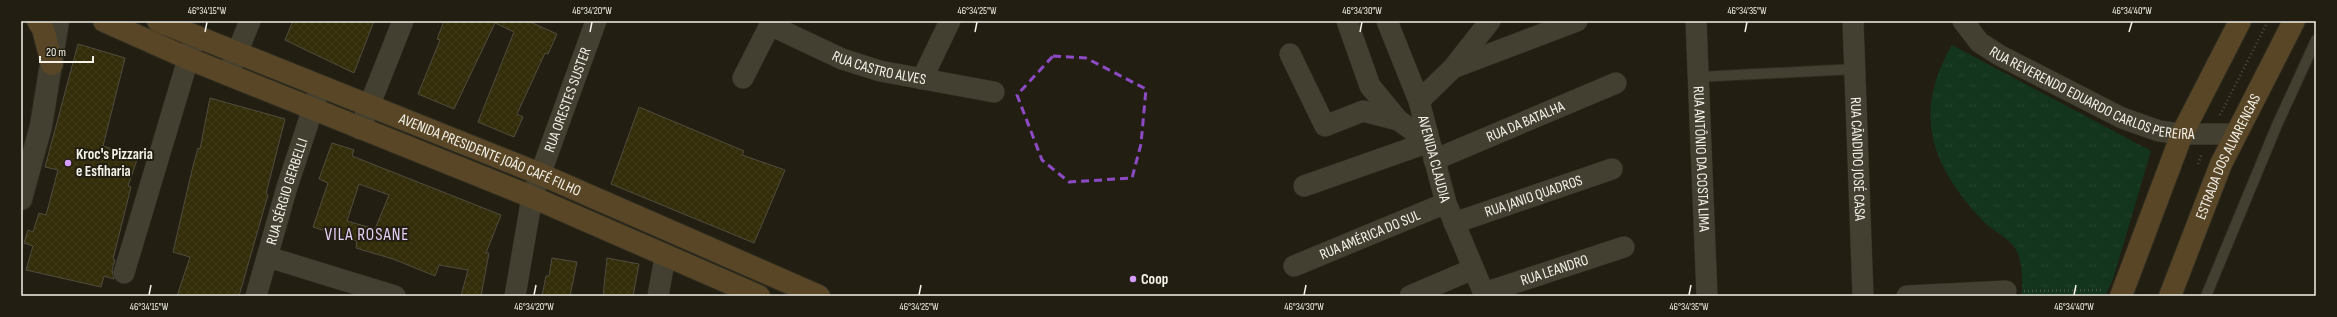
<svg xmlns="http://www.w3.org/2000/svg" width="2337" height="317" font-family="'Sofia Sans Condensed',sans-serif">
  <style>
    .park { fill: url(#park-tufts) }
    .building { fill: url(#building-cross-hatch); stroke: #878474; fill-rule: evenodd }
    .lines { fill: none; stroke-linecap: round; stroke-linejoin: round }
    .lane-casing { stroke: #3a382f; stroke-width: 12 }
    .street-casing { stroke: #3a382f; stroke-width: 22 }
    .secondary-casing { stroke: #3a382f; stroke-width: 24 }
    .primary-casing { stroke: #3a382f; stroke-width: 24 }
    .path { stroke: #848277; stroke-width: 2.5; stroke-dasharray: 1 3; stroke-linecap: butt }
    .lane { stroke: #6b695a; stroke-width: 10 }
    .street { stroke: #6b695a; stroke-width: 21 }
    .secondary { stroke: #6b695a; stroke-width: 22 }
    .primary { stroke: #9b773f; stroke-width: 22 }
    .marked { fill: none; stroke: #8d4ac5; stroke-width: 3; stroke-dasharray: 8 5; stroke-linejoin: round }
    .ticks { fill: none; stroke: #f4f2e9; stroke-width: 1.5 }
    .poi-dot { fill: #d59cfb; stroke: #221f12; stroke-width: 1.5 }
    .labels { text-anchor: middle; stroke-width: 4; stroke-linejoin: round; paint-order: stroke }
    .street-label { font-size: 15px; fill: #f4f2e9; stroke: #221f12 }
    .poi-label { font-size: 15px; font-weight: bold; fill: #f4f2e9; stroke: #221f12; text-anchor: start }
    .quarter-label { font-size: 17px; letter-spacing: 1px; fill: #e7d0f8; stroke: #221f12 }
    .neatline { fill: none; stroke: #f4f2e9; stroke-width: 1.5 }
    .ticks-label { font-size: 10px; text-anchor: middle; fill: #f4f2e9 }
  </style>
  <defs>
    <pattern id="park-tufts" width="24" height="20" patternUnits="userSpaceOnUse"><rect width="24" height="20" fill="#00512b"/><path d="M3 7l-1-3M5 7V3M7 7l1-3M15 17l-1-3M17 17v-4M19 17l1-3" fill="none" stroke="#266a4a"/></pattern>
    <pattern id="building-cross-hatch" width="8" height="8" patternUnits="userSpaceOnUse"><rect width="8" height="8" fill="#493e00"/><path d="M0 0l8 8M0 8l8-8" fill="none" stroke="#645a25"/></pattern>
  </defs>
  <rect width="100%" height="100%" fill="#221f12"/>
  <path class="park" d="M1952,45L2151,151L2113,279L2105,296H2022C2022,282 2023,267 2018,254C2012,238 1993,232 1983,221C1931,166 1912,113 1952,45Z"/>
  <g class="building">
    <polygon points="293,21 374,21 354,73 285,40"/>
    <polygon points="444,21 528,21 557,34 548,54 545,53 517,114 523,117 514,137 478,122 514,32 495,23 454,109 418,94 440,40 437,39"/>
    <polygon points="78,44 125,58 103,146 138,157 128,186 131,187 113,259 115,260 112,270 114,279 104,276 101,287 26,270 33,246 24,243 28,230 33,232 39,213 46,215 58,170 45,167"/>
    <polygon points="210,98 285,119 266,194 268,195 239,296 177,296 190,257 173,252 192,170 198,148 200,149"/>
    <polygon points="639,107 744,151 742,155 785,170 754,243 611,184"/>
    <path d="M332,143L354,150L352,156L501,215L486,253H489L481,296H461L468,270L439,265L435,276L393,259L356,248L357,241L313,227L328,183L319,179ZM359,184L389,195L375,229L347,221Z"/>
    <polygon points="552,258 577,262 570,296 542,296 546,276 549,276"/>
    <polygon points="607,258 639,264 633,296 603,296"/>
  </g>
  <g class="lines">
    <g class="lane-casing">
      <g id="lane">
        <polyline points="1698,77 1855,69"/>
        <polyline points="2206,296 2277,125 2316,40"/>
      </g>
    </g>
    <g class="street-casing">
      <g id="street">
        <path id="s1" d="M1387,21L1419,101L1446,203L1485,296"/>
        <path id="s2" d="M1696,21L1707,296"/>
        <path id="s3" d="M1853,21L1863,296"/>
        <path id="s4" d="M1963,21L1979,42L1999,55L2122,118L2159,131L2182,134H2235"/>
        <path id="s5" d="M770,25L842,59L880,71L994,92"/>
        <polyline points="1290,54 1325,126 1363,111 1398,120"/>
        <polyline points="1453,68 1577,21"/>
        <polyline points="228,75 250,21"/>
        <polyline points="743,78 772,21"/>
        <polyline points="922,79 950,21"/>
        <polyline points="1419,101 1453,68 1490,21"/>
        <polyline points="360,129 403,21"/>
        <path id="s6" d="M1434,160L1616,83"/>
        <polyline points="1304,186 1429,142 1398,120 1370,86 1347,21"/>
        <path id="s7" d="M1454,223L1612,169"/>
        <polyline points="268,257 395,296"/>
        <path id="s8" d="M1294,266L1446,203"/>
        <polyline points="124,273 195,36"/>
        <path id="s9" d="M1484,293L1624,247"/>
        <path id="s10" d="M256,296L287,187L320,87"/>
        <path id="s11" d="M515,296L532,197L596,21"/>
        <polyline points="658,296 665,257"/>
        <polyline points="1410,296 1473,269"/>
        <polyline points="1907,296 2006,291"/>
      </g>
    </g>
    <g class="secondary-casing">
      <polyline id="secondary" points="21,199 41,126 58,21"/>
    </g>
    <g class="primary-casing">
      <g id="primary">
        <polyline points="38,21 43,29 52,64"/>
        <polyline points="104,21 187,58 532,197 759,296"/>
        <path id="s12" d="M158,21L540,174L819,296"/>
        <polyline points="2121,296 2182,134 2240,21"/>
        <path id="s13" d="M2170,296L2221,164L2294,21"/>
      </g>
    </g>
    <g class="path">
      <polyline points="2220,115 2268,21"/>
      <polyline points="2198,164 2202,153"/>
      <polyline points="2024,291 2103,290"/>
    </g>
    <use href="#lane" class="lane"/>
    <use href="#street" class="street"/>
    <use href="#secondary" class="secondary"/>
    <use href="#primary" class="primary"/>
  </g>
  <path d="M0 0H2337V317H0ZM1053,56L1086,58L1146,89L1141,144L1132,178L1069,182L1042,160L1017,95Z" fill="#221f12" fill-opacity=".55" fill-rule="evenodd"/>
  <path class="marked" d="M1053,56L1086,58L1146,89L1141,144L1132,178L1069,182L1042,160L1017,95Z"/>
  <path class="ticks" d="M205,32L207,22M590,32L592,22M975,32L977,22M1360,32L1362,22M1745,32L1747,22M2129,32L2132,22M149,295L151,285M534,295L536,285M919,295L921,285M1304,295L1306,285M1689,295L1691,285M2074,295L2076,285"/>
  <g class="poi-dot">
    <circle cx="68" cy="163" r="4"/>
    <circle cx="1133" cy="279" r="4"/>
  </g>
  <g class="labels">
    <g class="street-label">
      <text dy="5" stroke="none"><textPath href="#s5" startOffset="118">RUA CASTRO ALVES</textPath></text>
      <text dy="5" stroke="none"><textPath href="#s4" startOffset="152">RUA REVERENDO EDUARDO CARLOS PEREIRA</textPath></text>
      <text dy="5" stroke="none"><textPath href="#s11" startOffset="204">RUA ORESTES SUSTER</textPath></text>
      <text dy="5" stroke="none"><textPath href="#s6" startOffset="99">RUA DA BATALHA</textPath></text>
      <text dy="5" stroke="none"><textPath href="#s12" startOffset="358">AVENIDA PRESIDENTE JOÃO CAFÉ FILHO</textPath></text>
      <text dy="5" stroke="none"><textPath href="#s13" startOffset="151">ESTRADA DOS ALVARENGAS</textPath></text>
      <text dy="5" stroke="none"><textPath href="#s2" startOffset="138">RUA ANTÔNIO DA COSTA LIMA</textPath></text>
      <text dy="5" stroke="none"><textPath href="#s3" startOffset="138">RUA CÂNDIDO JOSÉ CASA</textPath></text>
      <text dy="5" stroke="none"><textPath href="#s1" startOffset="146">AVENIDA CLAUDIA</textPath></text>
      <text dy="5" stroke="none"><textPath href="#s10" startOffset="109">RUA SÉRGIO GERBELLI</textPath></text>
      <text dy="5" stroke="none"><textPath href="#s7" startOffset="84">RUA JANIO QUADROS</textPath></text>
      <text dy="5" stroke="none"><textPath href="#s8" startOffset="82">RUA AMÉRICA DO SUL</textPath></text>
      <text dy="5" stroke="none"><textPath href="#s9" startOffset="74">RUA LEANDRO</textPath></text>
    </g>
    <g class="poi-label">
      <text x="76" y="159">Kroc's Pizzaria<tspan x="76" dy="17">e Esfiharia</tspan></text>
      <text x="1141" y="284">Coop</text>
    </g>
    <g class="quarter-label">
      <text x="367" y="240">VILA ROSANE</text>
    </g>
  </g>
  <rect width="2337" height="317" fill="none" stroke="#221f12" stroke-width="44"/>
  <path d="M40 56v6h53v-6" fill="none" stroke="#f4f2e9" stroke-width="2"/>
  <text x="46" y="56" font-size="12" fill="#f4f2e9" stroke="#221f12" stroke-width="3" paint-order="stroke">20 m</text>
  <rect x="22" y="22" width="2293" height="273" class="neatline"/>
  <g class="ticks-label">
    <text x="207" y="14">46°34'15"W</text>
    <text x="592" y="14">46°34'20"W</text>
    <text x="977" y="14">46°34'25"W</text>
    <text x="1362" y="14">46°34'30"W</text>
    <text x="1747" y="14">46°34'35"W</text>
    <text x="2132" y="14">46°34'40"W</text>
    <text x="149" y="310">46°34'15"W</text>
    <text x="534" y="310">46°34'20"W</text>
    <text x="919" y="310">46°34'25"W</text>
    <text x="1304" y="310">46°34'30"W</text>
    <text x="1689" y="310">46°34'35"W</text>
    <text x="2074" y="310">46°34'40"W</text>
  </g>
</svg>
